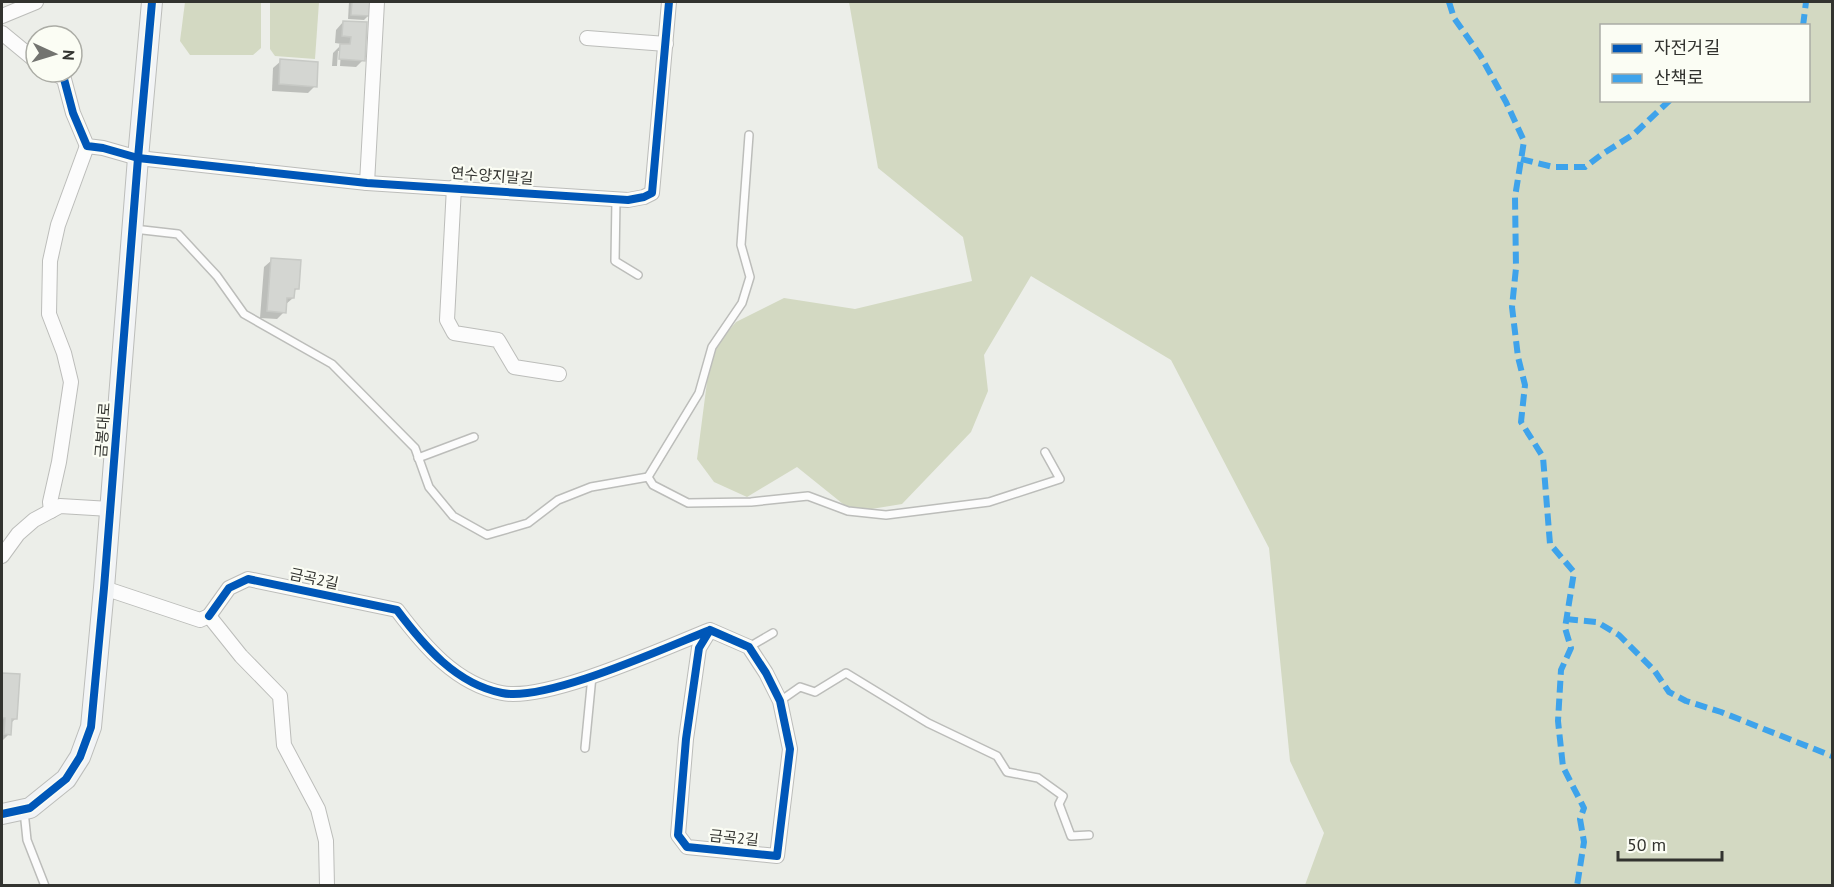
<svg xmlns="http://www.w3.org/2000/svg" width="1834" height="887" font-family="'PT Sans','Noto Sans KR',sans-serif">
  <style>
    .green { fill: #d3d9c2; fill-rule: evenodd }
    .shadow { fill: #0003 }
    .building { fill: #d4d6d2; stroke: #c7c9c5; stroke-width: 1.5 }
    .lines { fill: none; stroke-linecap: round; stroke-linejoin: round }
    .lane-casing { stroke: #bcbdba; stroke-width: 10 }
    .street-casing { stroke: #bcbdba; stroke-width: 16 }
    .secondary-casing { stroke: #bcbdba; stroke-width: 22 }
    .lane { stroke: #fcfcfc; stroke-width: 7 }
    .street { stroke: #fcfcfc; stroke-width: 14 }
    .secondary { stroke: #f2f4f6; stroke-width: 20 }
    .quiet { stroke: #3ea3eb; stroke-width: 6; stroke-dasharray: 12 6; stroke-linecap: butt }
    .cycleway-casing { stroke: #fbfdf4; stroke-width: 11 }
    .cycleway { stroke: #0057b8; stroke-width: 8 }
    .labels { text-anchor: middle; stroke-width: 4.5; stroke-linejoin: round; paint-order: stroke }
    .street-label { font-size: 15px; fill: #32332f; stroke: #fbfdf4 }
  </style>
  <rect width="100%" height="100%" fill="#eceee9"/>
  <g class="green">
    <polygon points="185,2 261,2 261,48 253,55 190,55 180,41"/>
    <polygon points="270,2 319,2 315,59 275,56 270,49"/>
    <path d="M849,2H1832V885H1305L1324,833L1290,761L1269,548L1171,360L1031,276L984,355L988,391L971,432L902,504L853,512L797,467L747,497L714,482L697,459L711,351L736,322L784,298L855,309L972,281L963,237L878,168ZM1602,26H1808V100H1602Z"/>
  </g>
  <g class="shadow">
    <polygon points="349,2 369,2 368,16 364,20 348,19"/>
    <polygon points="343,22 363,60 356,67 340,66 341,51 338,51 337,66 332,66 333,53 342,44 335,43 336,30"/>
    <polygon points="281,61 315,86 308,93 272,91 273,68"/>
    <polygon points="272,260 297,288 293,293 293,298 285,305 284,312 277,319 260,318 264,267"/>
    <polygon points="3,675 16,718 10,724 9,734 2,741"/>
  </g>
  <g class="building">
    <polygon points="352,2 371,2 370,16 351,15"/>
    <polygon points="343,21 367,22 365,61 339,59 340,44 350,44 351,37 342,36"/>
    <polygon points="280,59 318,62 317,87 279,84"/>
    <polygon points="271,258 301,260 299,289 295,289 294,298 287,298 286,313 267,311"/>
    <polygon points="2,673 20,674 17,719 12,719 11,735 4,734 5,718 2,718"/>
  </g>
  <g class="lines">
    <g class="lane-casing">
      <g id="lane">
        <polyline points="616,199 615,261 638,275"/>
        <polyline points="134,229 178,234 217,276 244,314 332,364 415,448 429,487 453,516 487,535 528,523 558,500 591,487 648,477 653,485 688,503 751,502 808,496 848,511 886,515 989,502 1060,479 1045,452"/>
        <polyline points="418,458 474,437"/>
        <polyline points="648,477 699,393 712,347 742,303 750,277 741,245 749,135"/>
        <polyline points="749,647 773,633"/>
        <polyline points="780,701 800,687 815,692 846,673 928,723 997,756 1007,772 1038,778 1063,796 1059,804 1071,836 1089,835"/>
        <polyline points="585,748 592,676"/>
        <polyline points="24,811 27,840 45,886"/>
      </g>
    </g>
    <g class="street-casing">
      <g id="street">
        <polyline points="2,16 36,2"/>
        <polyline points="2,33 36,61"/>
        <polyline points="587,38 666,44"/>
        <polyline points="53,72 64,79 73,113 87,146 103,148 138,158 367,183 628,200 644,197 652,193 669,2"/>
        <polyline points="367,183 377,2"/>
        <polyline points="454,187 447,320 454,333 498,340 514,367 559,374"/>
        <polyline points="51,511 50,502 59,462 71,382 64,353 49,314 50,261 58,225 87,146"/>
        <polyline points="2,556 18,534 34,520 60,506 110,509"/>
        <polyline points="104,588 200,620 209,616 241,656 280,696 284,745 318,809 326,841 327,886"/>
        <path d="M209,616L229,588L248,579L397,610C424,646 456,684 502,693C547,702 664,648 710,630L749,647L766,673L780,701L790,749L777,856L687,847L678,835L686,739L699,648L710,630"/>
      </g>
    </g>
    <g class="secondary-casing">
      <polyline id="secondary" points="2,814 30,808 66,779 80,757 91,727 104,588 138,158 152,2"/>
    </g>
    <use href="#lane" class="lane"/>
    <use href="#street" class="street"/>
    <use href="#secondary" class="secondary"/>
    <g class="quiet">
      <polyline points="1449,2 1454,18 1480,55 1506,102 1524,141 1515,197 1516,268 1512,307 1518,357 1525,385 1521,422 1543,457 1550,544 1574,572 1565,628 1571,648 1561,670 1558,721 1563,767 1584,808 1580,819 1584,842 1577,886"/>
      <polyline points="1803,26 1806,2"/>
      <polyline points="1521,159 1553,167 1585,167 1601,155 1634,134 1670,100"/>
      <polyline points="1566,619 1597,622 1619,635 1654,670 1669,692 1686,701 1721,712 1832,756"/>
    </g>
    <g class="cycleway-casing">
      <g id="cycleway">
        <polyline points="53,72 64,79 73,113 87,146 103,148 138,158 367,183 628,200 644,197 652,193 669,2"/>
        <path d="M209,616L229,588L248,579L397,610C424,646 456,684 502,693C547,702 664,648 710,630L749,647L766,673L780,701L790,749L777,856L687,847L678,835L686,739L699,648L710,630"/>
        <polyline points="2,814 30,808 66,779 80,757 91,727 104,588 138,158 152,2"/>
      </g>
    </g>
    <use href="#cycleway" class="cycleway"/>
  </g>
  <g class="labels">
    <g class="street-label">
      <text transform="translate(492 176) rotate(4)" y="5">연수양지말길</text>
      <text transform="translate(103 430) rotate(-86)" y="5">금봉대로</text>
      <text transform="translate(314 579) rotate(12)" y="5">금곡2길</text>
      <text transform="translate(734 838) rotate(6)" y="5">금곡2길</text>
    </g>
  </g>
  <rect width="1834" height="887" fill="none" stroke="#32332f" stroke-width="6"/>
  <rect x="1600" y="24" width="210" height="78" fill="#fbfdf4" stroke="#abaca5" stroke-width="1.5"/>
  <rect x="1612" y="44" width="30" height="9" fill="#0057b8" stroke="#abaca5" stroke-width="1.5"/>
  <text x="1654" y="54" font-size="18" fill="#32332f">자전거길</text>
  <rect x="1612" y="74" width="30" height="9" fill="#3ea3eb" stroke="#abaca5" stroke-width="1.5"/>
  <text x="1654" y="84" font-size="18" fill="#32332f">산책로</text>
  <g transform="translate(54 54) rotate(94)"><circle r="28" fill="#fbfdf4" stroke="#abaca5" stroke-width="1.5"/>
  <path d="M0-4.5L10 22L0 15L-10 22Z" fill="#737470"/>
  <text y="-9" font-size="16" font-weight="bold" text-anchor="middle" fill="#32332f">N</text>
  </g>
  <path d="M1618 851v9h104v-9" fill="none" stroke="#32332f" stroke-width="3"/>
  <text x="1627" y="851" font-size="18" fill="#32332f" stroke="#fbfdf4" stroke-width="4.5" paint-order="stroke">50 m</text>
</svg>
